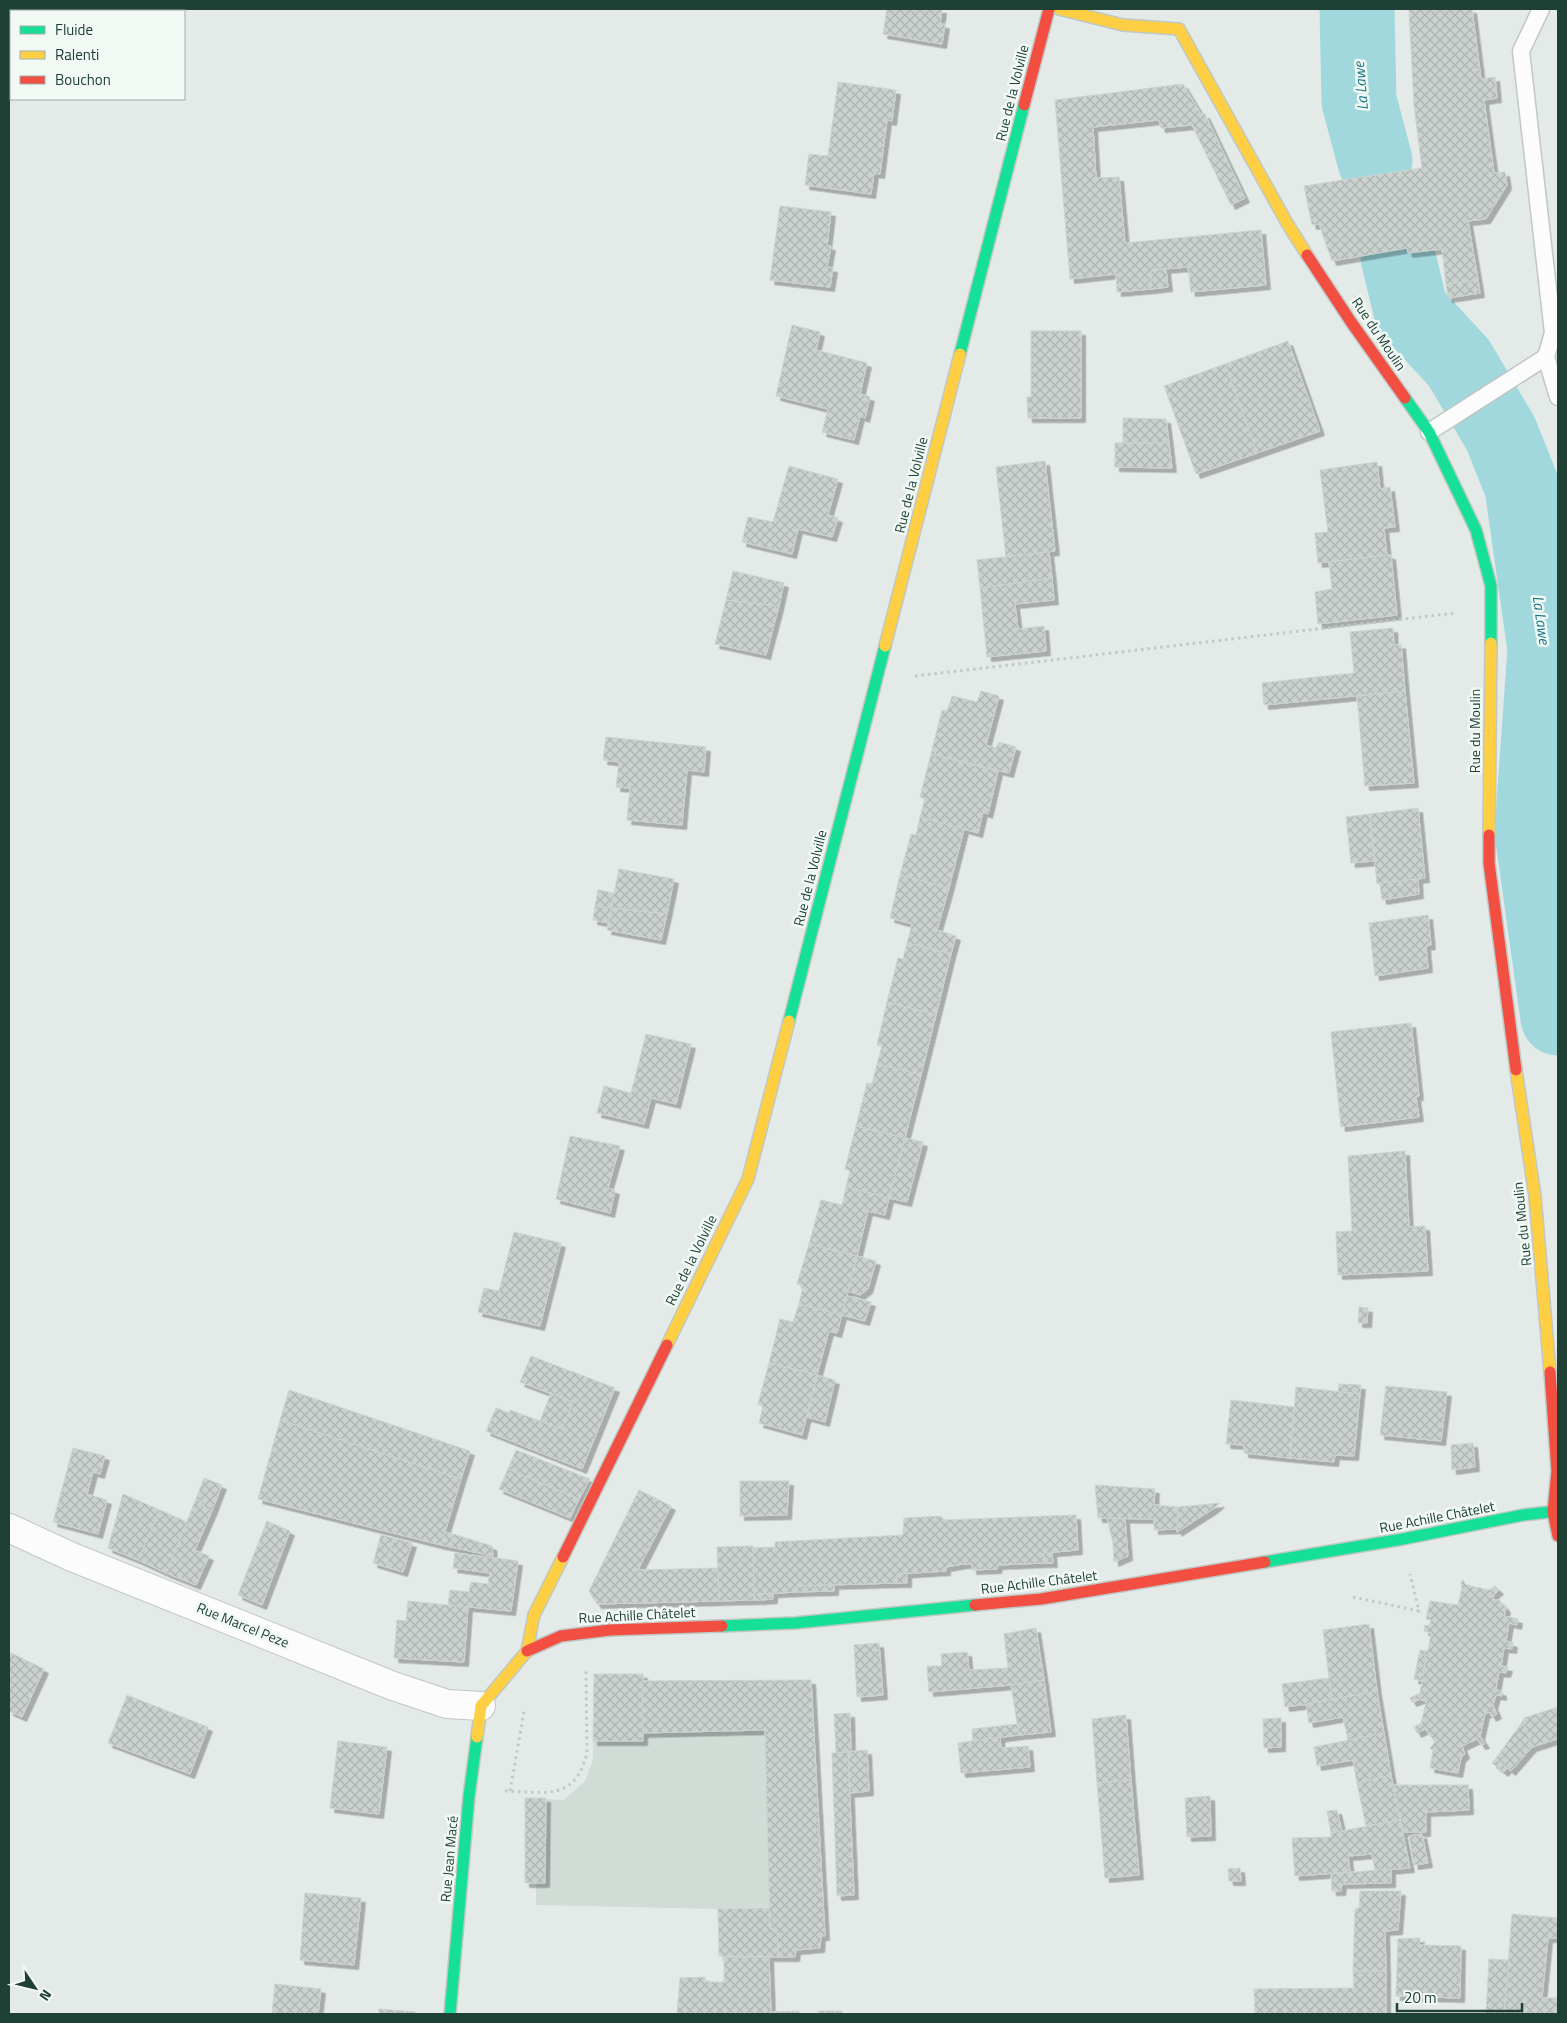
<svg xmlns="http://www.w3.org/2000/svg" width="1567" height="2023" font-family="'Titillium Web',sans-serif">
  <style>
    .built { fill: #d1dcd7 }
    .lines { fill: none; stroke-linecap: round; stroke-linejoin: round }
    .river { stroke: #a0d8dd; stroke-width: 75 }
    .building { fill: url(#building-cross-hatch); stroke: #cdd3d0; filter: url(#shadow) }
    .lane-casing { stroke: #c1c7c4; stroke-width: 19 }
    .street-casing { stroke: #c1c7c4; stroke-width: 30 }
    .fast-casing { stroke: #bfc8c4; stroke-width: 14 }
    .slow-casing { stroke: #bfc8c4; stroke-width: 14 }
    .jam-casing { stroke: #bfc8c4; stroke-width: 14 }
    .path { stroke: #c0cac5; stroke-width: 3; stroke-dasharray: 2.5 4; stroke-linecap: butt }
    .lane { stroke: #fbfcfb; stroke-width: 16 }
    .street { stroke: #fbfcfb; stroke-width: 28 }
    .fast { stroke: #16e098; stroke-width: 11 }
    .slow { stroke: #ffcf43; stroke-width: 11 }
    .jam { stroke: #f24e42; stroke-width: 11 }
    .labels { text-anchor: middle; stroke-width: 5; stroke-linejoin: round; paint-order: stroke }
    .street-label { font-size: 14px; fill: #1f4035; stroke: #f2f9f5 }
    .water-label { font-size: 15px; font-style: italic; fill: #127783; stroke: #f2f9f5 }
  </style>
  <defs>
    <pattern id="building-cross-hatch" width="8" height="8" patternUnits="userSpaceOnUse" patternTransform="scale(1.25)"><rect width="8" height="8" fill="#cad1ce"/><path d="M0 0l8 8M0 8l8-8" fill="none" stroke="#adb4b2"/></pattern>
    <filter id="shadow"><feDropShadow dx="4.5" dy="4.5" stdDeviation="0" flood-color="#0004"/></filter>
  </defs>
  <rect width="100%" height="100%" fill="#e4eae7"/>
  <polygon class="built" points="811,1680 823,1905 718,1909 536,1905 536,1883 525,1883 525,1798 564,1800 585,1781 593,1760 593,1741 643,1741 643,1733 719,1731 721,1681"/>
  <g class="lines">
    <g class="river">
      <polyline points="1357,9 1359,101 1375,161"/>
      <polyline points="1398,257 1411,311 1459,363 1501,434 1522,487 1545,649 1532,832 1558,1018"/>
    </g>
  </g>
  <g class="building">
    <polygon points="887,9 942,9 940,24 945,24 942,44 883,34"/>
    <polygon points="1409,9 1472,9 1481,79 1495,77 1497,98 1484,100 1494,173 1505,172 1507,185 1486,219 1468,221 1478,280 1446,284 1442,249 1408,253 1407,248 1332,261 1319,224 1312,225 1304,186 1422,168 1414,106"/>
    <polygon points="838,82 896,90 892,121 887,120 880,174 874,173 871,194 805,185 809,154 828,156"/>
    <polygon points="1183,84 1201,114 1205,114 1245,198 1231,205 1192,125 1161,128 1159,120 1093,127 1096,178 1119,177 1125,243 1261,230 1266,285 1191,292 1188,267 1151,270 1151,289 1117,292 1116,274 1070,279 1055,100"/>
    <polygon points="780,206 831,212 827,246 831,246 827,267 833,268 830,287 770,280"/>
    <polygon points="1166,269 1168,287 1151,289 1151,270"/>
    <polygon points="1478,280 1480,293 1448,298 1446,284"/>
    <polygon points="792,325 820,332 816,350 867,363 860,394 870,397 865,418 860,416 854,440 822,432 828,409 776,396"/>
    <polygon points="1031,331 1081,331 1081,418 1028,418 1027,397 1031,397"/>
    <polygon points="1288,341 1320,431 1257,453 1225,364"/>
    <polygon points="1225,364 1257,453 1196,474 1164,386"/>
    <polygon points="1123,418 1166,419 1169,443 1123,443"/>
    <polygon points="1115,443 1169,443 1172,468 1115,467"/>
    <polygon points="1045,461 1055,551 1006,557 996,467"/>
    <polygon points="1377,462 1380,489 1390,487 1395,527 1384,528 1387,555 1318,563 1315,533 1328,532 1320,470"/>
    <polygon points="789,466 838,479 828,515 838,518 832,537 798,529 792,554 742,542 748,517 773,522"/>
    <polygon points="1049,552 1052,578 980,588 977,560"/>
    <polygon points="1387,555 1391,555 1397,615 1318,624 1315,592 1332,589 1329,562"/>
    <polygon points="733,571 784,583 779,606 726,600"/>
    <polygon points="1052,578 1054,600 1015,604 1018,629 1044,626 1046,651 987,657 980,588"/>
    <polygon points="726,600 779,606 766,655 715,644"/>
    <polygon points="1393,628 1394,645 1401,644 1405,691 1264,705 1262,683 1354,673 1350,632"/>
    <polygon points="981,691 999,696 986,745 996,748 999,742 1016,747 1009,773 931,754 942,710 947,711 952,696 977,702"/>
    <polygon points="1405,691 1414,783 1365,786 1357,696"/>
    <polygon points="606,737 706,747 704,772 687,770 682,825 627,820 630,788 616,787 619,762 603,760"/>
    <polygon points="931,754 998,771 988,814 983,812 978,833 920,817 925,799 920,797"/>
    <polygon points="1418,808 1425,878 1377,884 1370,814"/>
    <polygon points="1370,814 1374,861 1351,863 1346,817"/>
    <polygon points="920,817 964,829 949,888 900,875 911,834 916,835"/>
    <polygon points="619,869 674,879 667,914 611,908"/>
    <polygon points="900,875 949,888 937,930 956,936 951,954 907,943 912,924 890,918"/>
    <polygon points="1418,879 1419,894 1382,900 1380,883"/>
    <polygon points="598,890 614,893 611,908 595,906"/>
    <polygon points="595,906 611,908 608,923 593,920"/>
    <polygon points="611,908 667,914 661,940 607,930"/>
    <polygon points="1428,915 1431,945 1426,946 1428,968 1375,976 1369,923"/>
    <polygon points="907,943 951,954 936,1015 887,1002 898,958 903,959"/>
    <polygon points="887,1002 936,1015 921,1075 877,1064 882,1046 877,1045"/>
    <polygon points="1411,1023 1419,1096 1416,1096 1419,1117 1341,1127 1331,1032"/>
    <polygon points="646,1034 691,1044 676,1104 651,1098 644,1124 597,1113 604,1086 631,1093"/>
    <polygon points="877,1064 921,1075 905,1138 856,1126 867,1083 872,1084"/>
    <polygon points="856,1126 905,1138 889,1198 846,1187 850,1171 845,1169"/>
    <polygon points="570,1136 620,1146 608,1188 615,1190 610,1213 556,1199"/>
    <polygon points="905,1138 923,1142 907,1202 889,1198"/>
    <polygon points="1405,1151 1409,1227 1425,1226 1428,1271 1338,1275 1336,1232 1352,1231 1348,1156"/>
    <polygon points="846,1187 889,1198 885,1215 868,1211 857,1256 809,1244 821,1200 842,1205"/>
    <polygon points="514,1232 561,1243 540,1326 478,1312 484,1288 499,1291"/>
    <polygon points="809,1244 857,1256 842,1315 799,1304 803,1286 797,1284"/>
    <polygon points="857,1256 876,1261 868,1289 860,1295 848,1291"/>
    <polygon points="847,1296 871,1302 865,1321 842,1315"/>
    <polygon points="799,1304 842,1315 837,1333 829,1331 817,1375 769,1363 780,1319 793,1322"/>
    <polygon points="1359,1307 1368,1308 1367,1323 1358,1323"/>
    <polygon points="531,1356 615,1388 582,1469 486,1431 496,1408 509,1413 510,1410 562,1429 573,1402 520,1382"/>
    <polygon points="769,1363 817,1375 802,1435 759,1423 763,1406 758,1404"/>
    <polygon points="817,1375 835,1380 825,1422 807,1417"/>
    <polygon points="1339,1384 1361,1385 1360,1394 1338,1392"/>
    <polygon points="1386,1386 1447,1392 1441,1441 1380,1435"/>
    <polygon points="1296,1387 1360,1394 1354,1456 1335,1455 1334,1462 1290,1458"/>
    <polygon points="289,1390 470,1451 461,1479 280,1420"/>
    <polygon points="551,1393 573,1402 562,1429 540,1421"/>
    <polygon points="1231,1400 1294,1407 1290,1458 1244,1453 1244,1445 1226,1444"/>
    <polygon points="280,1420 461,1479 441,1545 258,1499"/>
    <polygon points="1473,1443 1475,1467 1452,1470 1451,1445"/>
    <polygon points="73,1448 105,1456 100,1474 93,1472 87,1494 107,1500 98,1534 53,1522"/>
    <polygon points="516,1450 590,1479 579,1499 508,1469"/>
    <polygon points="508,1469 579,1499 570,1518 499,1489"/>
    <polygon points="204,1478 222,1485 212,1511 203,1507 205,1503 196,1499"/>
    <polygon points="740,1481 789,1481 787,1515 740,1516"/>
    <polygon points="1095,1485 1155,1489 1154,1505 1178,1507 1177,1529 1154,1530 1154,1519 1098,1518"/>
    <polygon points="639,1490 671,1506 638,1570 719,1568 719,1601 597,1604 589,1591"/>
    <polygon points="123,1494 160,1510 138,1560 108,1548"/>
    <polygon points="196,1499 205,1503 203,1507 212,1511 195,1550 209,1556 196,1585 166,1573"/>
    <polygon points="1220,1503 1213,1509 1177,1532 1178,1507"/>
    <polygon points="160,1510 187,1522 166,1573 138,1560"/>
    <polygon points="1076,1515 1078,1550 1044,1553 1044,1563 998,1565 997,1569 972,1570 972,1564 963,1564 946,1567 946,1571 897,1574 897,1583 796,1586 797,1592 760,1594 761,1600 754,1600 753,1548 775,1547 775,1542 903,1535 904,1518 941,1516 944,1520"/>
    <polygon points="1107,1518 1125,1519 1128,1556 1114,1562 1113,1543"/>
    <polygon points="267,1521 290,1531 262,1605 238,1595"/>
    <polygon points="445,1532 453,1534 451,1547 441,1545"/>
    <polygon points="453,1534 492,1546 493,1556 451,1547"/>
    <polygon points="381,1535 394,1538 386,1567 373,1563"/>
    <polygon points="394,1538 412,1543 403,1572 386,1567"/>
    <polygon points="753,1546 754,1600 719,1601 717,1547"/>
    <polygon points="1052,1552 1053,1563 1044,1563 1044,1553"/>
    <polygon points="455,1553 518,1561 511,1611 448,1605 450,1590 469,1592 471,1582 488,1584 490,1573 453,1568"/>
    <polygon points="907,1573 907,1583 897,1583 897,1574"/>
    <polygon points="1463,1580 1466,1585 1490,1590 1495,1586 1499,1590 1494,1594 1493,1600 1499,1600 1506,1608 1504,1616 1518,1619 1517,1625 1509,1623 1506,1641 1513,1643 1512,1649 1504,1648 1501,1666 1508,1667 1506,1673 1499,1672 1496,1689 1502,1692 1502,1696 1496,1695 1493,1705 1497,1714 1492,1717 1489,1712 1485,1714 1480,1736 1485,1744 1481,1745 1477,1739 1462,1746 1465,1754 1461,1758 1458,1773 1430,1768 1433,1751 1430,1748 1435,1742 1425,1729 1417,1733 1414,1727 1421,1723 1426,1702 1420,1699 1412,1702 1410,1698 1420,1693 1422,1681 1414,1679 1415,1674 1423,1675 1426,1655 1419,1654 1420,1650 1428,1651 1431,1633 1424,1631 1425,1625 1429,1626 1431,1620 1426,1619 1430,1601 1458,1605 1462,1587 1461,1582"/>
    <polygon points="834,1585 834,1591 797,1592 796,1586"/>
    <polygon points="773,1593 773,1599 761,1600 760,1594"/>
    <polygon points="408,1601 468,1607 464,1662 394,1658 397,1620 406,1621"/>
    <polygon points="1369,1624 1377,1691 1332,1701 1323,1630"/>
    <polygon points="1036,1628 1044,1680 1011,1685 929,1692 927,1666 942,1666 941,1654 967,1652 969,1670 1008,1668 1004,1634"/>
    <polygon points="879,1643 883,1695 857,1697 854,1645"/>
    <polygon points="9,1652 44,1669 22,1717 9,1711"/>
    <polygon points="1419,1654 1426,1655 1423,1675 1415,1674"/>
    <polygon points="594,1674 643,1674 643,1741 593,1741"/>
    <polygon points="1329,1678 1332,1701 1285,1707 1282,1684"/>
    <polygon points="811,1680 825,1936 821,1936 820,1948 796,1950 795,1957 778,1957 777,1929 770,1929 765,1730 643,1733 642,1681"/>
    <polygon points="1044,1680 1051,1732 1019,1735 1011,1685"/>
    <polygon points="1377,1691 1384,1733 1348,1740 1343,1717 1309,1723 1306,1704"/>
    <polygon points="127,1695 208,1727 190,1774 108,1743"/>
    <polygon points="1558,1707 1558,1743 1557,1739 1532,1747 1523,1721 1524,1718"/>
    <polygon points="850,1713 851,1751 836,1753 834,1714"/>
    <polygon points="1126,1715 1131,1780 1097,1783 1092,1719"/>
    <polygon points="1281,1718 1281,1747 1264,1748 1263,1719"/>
    <polygon points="1523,1721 1532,1747 1511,1771 1496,1758"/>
    <polygon points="1017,1724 1019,1735 973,1741 972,1729"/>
    <polygon points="1384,1733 1391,1775 1357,1783 1353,1760 1317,1766 1314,1747"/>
    <polygon points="1000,1737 1001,1748 1028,1746 1030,1767 961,1773 958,1743"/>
    <polygon points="338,1741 387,1747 379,1814 330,1808"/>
    <polygon points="867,1750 869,1791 850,1793 848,1752"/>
    <polygon points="848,1752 854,1895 837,1896 832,1753"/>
    <polygon points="1496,1758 1507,1768 1504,1772 1492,1763"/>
    <polygon points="1391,1775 1400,1820 1366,1826 1357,1783"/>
    <polygon points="1131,1780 1139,1875 1105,1878 1097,1783"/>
    <polygon points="1393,1785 1468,1785 1469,1810 1426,1812 1426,1832 1403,1832"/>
    <polygon points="1210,1796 1211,1836 1187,1837 1185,1798"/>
    <polygon points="525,1798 546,1798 545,1883 525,1883"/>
    <polygon points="1337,1810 1342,1831 1331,1833 1327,1811"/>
    <polygon points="1400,1820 1410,1868 1375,1871 1372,1854 1348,1856 1350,1872 1295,1876 1292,1838 1331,1837 1331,1833"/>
    <polygon points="1422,1834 1428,1863 1414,1865 1409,1836"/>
    <polygon points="1240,1868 1241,1881 1229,1881 1228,1869"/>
    <polygon points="1391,1869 1391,1883 1342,1884 1341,1891 1332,1891 1331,1874"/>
    <polygon points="1360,1891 1401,1891 1398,1930 1385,1931 1386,1971 1353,1971 1355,1909 1359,1908"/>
    <polygon points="305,1893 361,1898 354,1965 300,1960"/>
    <polygon points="769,1908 770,1929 777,1929 778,1957 719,1956 718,1909"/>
    <polygon points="1512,1914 1558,1918 1558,1938 1548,1938 1542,1998 1558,1998 1558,2014 1504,2014"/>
    <polygon points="1420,1938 1419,1945 1461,1946 1460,1998 1396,1996 1398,1939"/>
    <polygon points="724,1957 769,1957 771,2012 799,2011 799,2014 677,2014 680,1978 705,1977 705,1982 724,1982"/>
    <polygon points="1489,1959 1509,1960 1504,2014 1486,2014"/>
    <polygon points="1353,1971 1386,1971 1386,2014 1255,2014 1254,1989 1354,1988"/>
    <polygon points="275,1984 321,1989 318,2014 272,2014"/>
    <polygon points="379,2009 416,2012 416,2014 379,2014"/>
    <rect x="818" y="2011" width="24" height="3"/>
  </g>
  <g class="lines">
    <g class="lane-casing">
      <g id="lane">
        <polyline points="1541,9 1521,51 1553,333 1546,357 1558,397"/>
        <polyline points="1429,432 1546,357"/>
      </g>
    </g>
    <g class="street-casing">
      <polyline id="street" points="9,1528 72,1557 393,1686 447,1704 481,1706"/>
    </g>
    <g class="fast-casing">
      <g id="fast">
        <polyline points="960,354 1024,105"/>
        <polyline points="1405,398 1429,432 1476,530 1491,586 1491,643"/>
        <polyline points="789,1021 885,646"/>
        <polyline points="1265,1562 1403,1539 1523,1515 1558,1511"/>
        <polyline points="722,1626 795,1623 975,1605"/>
        <polyline points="450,2014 469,1796 477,1737"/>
      </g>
    </g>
    <g class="slow-casing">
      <g id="slow">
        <polyline points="1059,9 1123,25 1179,29 1287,223 1307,255"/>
        <polyline points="885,646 960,354"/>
        <polyline points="1489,835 1491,643"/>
        <polyline points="1516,1070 1535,1196 1550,1372"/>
        <polyline points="667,1345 748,1179 789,1021"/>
        <polyline points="477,1737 481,1706 527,1651 534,1615 563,1557"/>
      </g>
    </g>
    <g class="jam-casing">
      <g id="jam">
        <polyline points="1024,105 1049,9"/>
        <polyline points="1307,255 1351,322 1405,398"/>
        <polyline points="1489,835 1489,863 1516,1070"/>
        <polyline points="1550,1372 1557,1471 1553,1512 1558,1536"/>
        <polyline points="563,1557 667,1345"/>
        <polyline points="975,1605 1041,1599 1265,1562"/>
        <polyline points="527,1651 561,1636 610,1630 722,1626"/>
      </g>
    </g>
    <g class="path">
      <polyline points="915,676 1455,613"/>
      <polyline points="1353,1597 1419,1611 1410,1574"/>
      <path d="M505,1791C545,1792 575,1802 587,1753L586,1668"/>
      <polyline points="510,1791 524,1712"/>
    </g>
    <use href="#lane" class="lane"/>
    <use href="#street" class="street"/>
    <use href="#fast" class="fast"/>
    <use href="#slow" class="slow"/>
    <use href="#jam" class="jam"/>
  </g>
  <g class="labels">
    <g class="street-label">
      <text transform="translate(1012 93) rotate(-76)" y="5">Rue de la Volville</text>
      <text transform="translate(1379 334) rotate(56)" y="5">Rue du Moulin</text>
      <text transform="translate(911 485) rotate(-76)" y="5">Rue de la Volville</text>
      <text transform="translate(1475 731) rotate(-90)" y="5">Rue du Moulin</text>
      <text transform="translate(810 878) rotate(-76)" y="5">Rue de la Volville</text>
      <text transform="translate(1522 1224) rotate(-96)" y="5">Rue du Moulin</text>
      <text transform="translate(691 1260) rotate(-64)" y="5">Rue de la Volville</text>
      <text transform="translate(1437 1517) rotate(-11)" y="5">Rue Achille Châtelet</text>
      <text transform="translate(1039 1582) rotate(-7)" y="5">Rue Achille Châtelet</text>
      <text transform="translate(637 1615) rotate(-3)" y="5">Rue Achille Châtelet</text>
      <text transform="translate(243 1625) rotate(22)" y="5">Rue Marcel Peze</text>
      <text transform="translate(449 1859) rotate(-85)" y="5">Rue Jean Macé</text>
    </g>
    <g class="water-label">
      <text transform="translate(1361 86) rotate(-95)" y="5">La Lawe</text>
      <text transform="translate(1541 620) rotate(82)" y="5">La Lawe</text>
    </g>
  </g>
  <rect width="1567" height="2023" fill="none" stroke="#1f4035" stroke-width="20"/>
  <rect x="10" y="10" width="175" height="90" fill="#f2f9f5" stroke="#9eafa8"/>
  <rect x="20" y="26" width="25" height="8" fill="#16e098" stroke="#9eafa8"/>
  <text x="55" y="35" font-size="15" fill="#1f4035">Fluide</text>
  <rect x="20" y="51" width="25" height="8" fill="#ffcf43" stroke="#9eafa8"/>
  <text x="55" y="60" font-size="15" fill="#1f4035">Ralenti</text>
  <rect x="20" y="76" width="25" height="8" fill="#f24e42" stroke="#9eafa8"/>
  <text x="55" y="85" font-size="15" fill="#1f4035">Bouchon</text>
  <g transform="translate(35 1988) rotate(125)" stroke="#f2f9f5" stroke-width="4" paint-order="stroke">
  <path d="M0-4L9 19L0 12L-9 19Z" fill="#1f4035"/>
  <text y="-8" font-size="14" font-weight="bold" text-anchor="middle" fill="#1f4035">N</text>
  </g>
  <path d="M1397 2003v8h125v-8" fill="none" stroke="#1f4035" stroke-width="2.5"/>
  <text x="1404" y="2003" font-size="15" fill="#1f4035" stroke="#f2f9f5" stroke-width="4" paint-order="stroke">20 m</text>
</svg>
